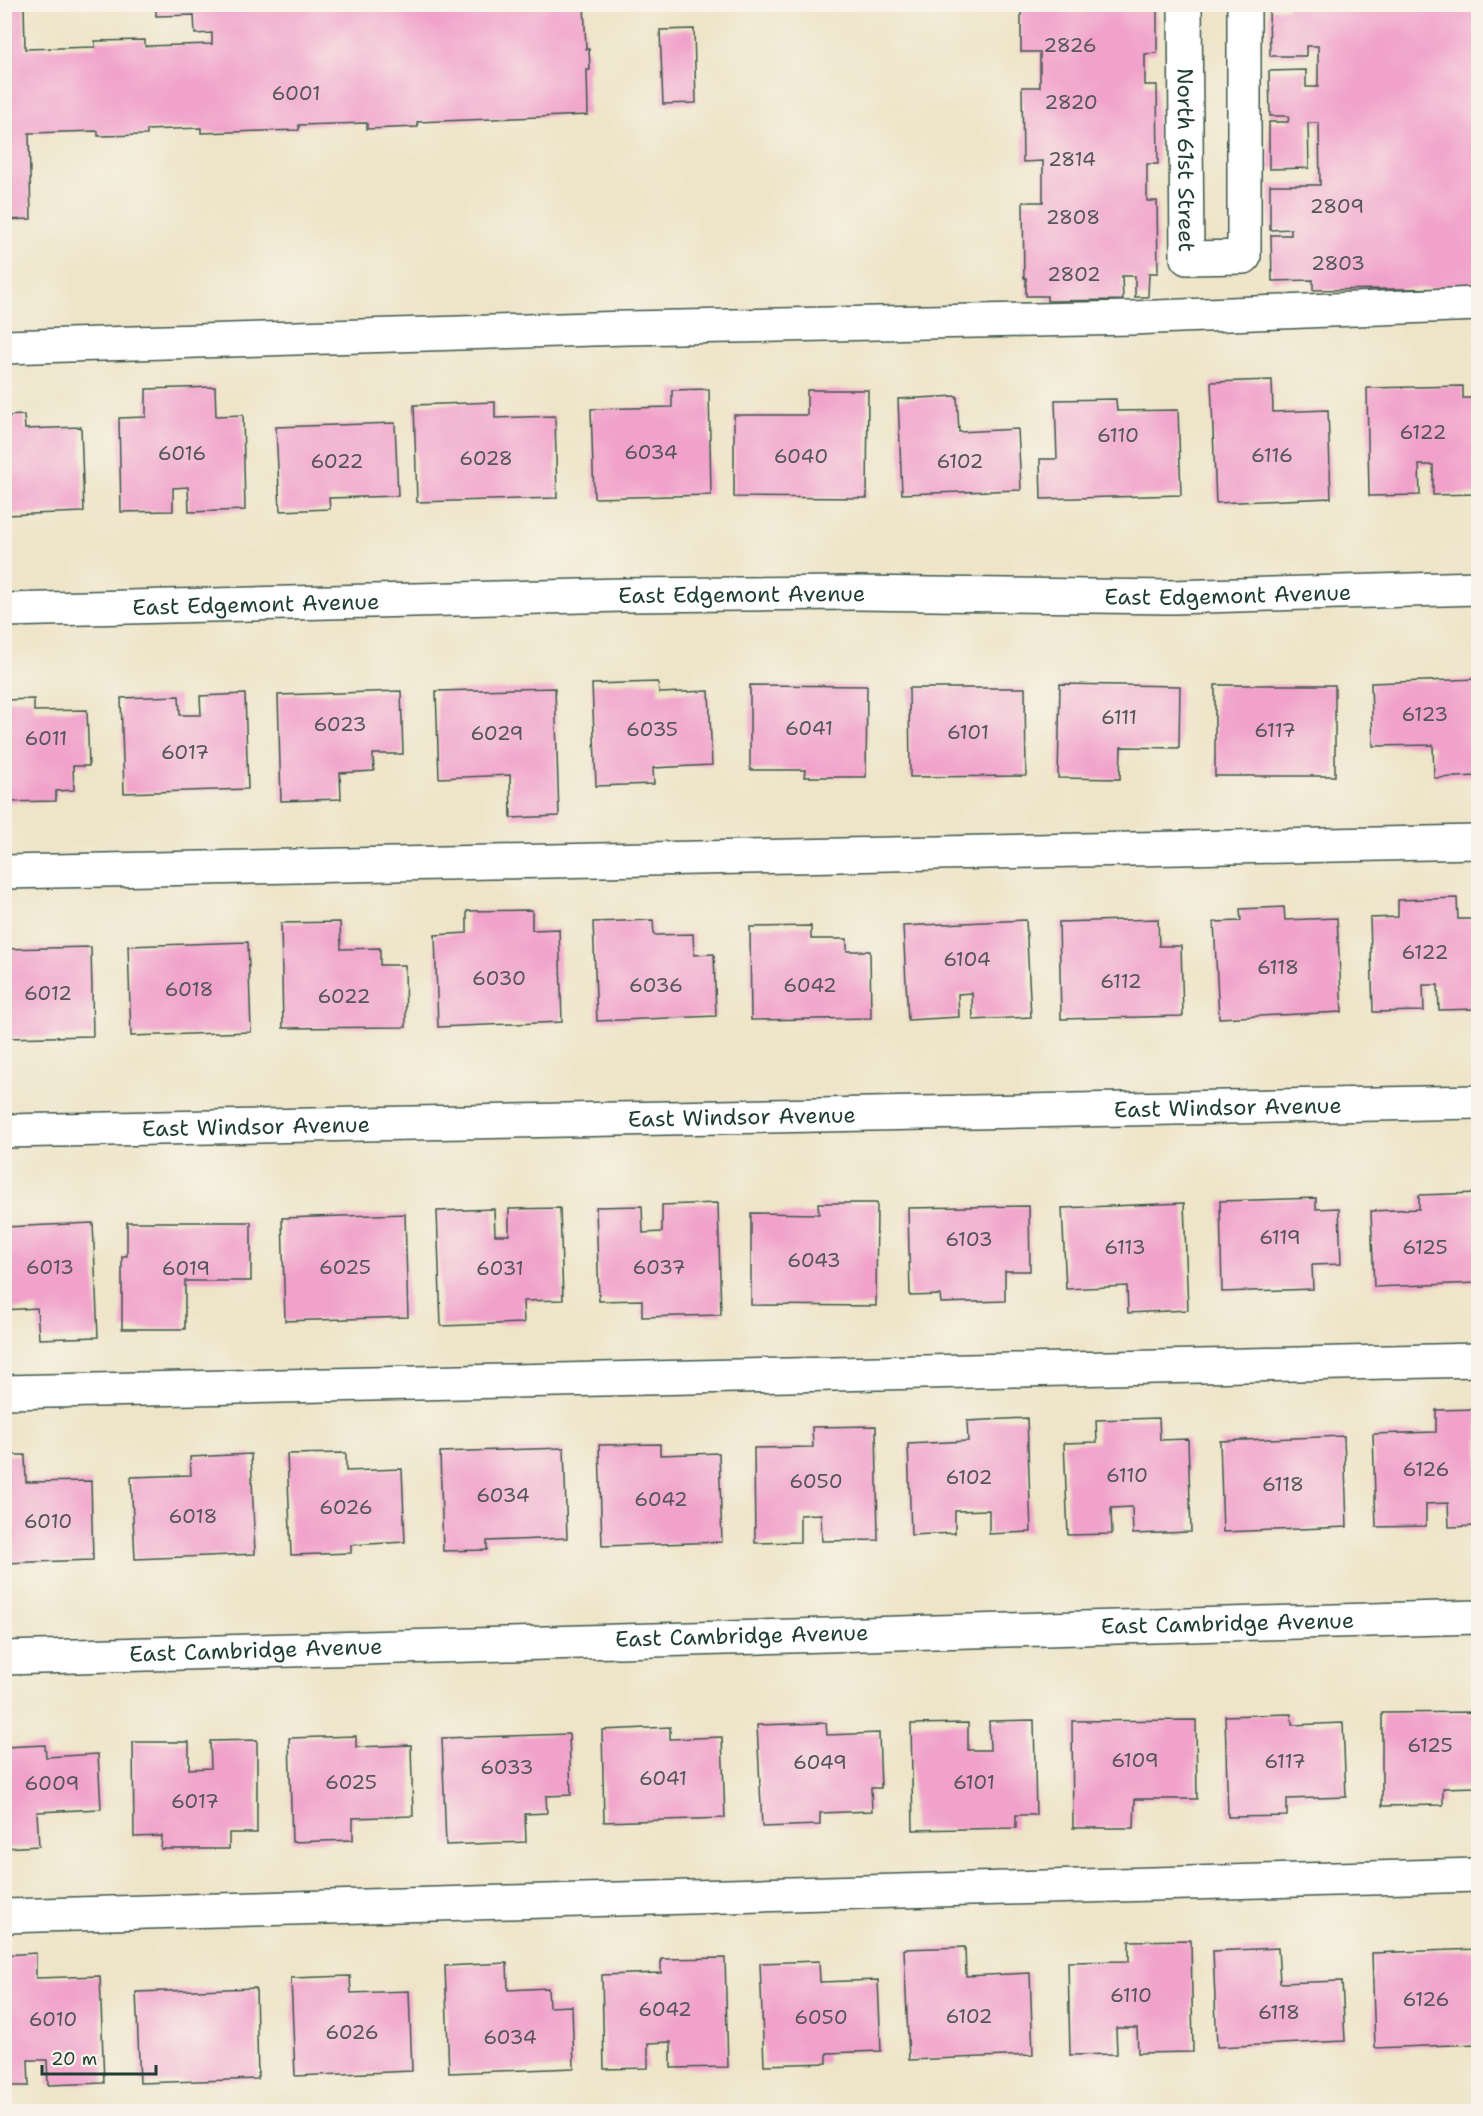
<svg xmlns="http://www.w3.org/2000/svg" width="1483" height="2116" font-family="'Shantell Sans',sans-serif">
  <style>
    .building { fill: #f1a2cb }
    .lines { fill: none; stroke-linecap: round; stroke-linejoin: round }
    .minor-casing { stroke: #3e564a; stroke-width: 36 }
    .minor { stroke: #fff; stroke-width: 33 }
    .labels { text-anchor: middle; stroke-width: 4.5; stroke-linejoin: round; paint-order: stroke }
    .number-label { font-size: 20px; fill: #54565a }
    .street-label { font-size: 22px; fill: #1f3d34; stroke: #f7f3e8 }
  </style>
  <rect width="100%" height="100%" fill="#f7f3e8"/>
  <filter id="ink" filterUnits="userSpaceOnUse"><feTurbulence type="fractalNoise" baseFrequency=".0167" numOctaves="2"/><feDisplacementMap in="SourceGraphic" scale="12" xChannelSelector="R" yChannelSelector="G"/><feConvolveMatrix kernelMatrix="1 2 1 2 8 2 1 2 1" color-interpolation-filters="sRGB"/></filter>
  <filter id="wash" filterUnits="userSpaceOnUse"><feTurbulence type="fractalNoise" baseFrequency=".008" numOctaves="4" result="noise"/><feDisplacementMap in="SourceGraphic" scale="24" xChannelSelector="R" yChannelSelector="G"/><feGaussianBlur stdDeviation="1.35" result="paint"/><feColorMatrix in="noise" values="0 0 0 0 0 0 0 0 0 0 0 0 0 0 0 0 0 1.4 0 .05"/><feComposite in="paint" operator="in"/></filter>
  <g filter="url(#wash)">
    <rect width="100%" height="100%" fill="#eee4c8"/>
    <g id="blocks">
      <g class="building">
        <polygon points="4,4 24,4 25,49 95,47 95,41 145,40 145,46 212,44 212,33 195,34 194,15 156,16 156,4 584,4 586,49 589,49 590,70 587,70 588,115 417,122 418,127 367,129 367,123 299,125 299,130 201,133 201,128 147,130 147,135 98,136 98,131 29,133 31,219 4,220"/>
        <polygon points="1021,4 1157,4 1157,53 1145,54 1145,85 1157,85 1158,164 1147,164 1147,201 1157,201 1158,273 1149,273 1148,297 1135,297 1135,276 1122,276 1123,300 1047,301 1047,296 1026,296 1026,278 1024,278 1023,202 1043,202 1043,161 1023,162 1022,87 1040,87 1040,52 1021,52"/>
        <polygon points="1289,4 1478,4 1478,288 1313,290 1313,280 1272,281 1271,235 1291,235 1291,229 1270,230 1270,185 1320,185 1319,123 1308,123 1309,168 1269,169 1269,122 1288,122 1289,116 1270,116 1269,71 1306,70 1306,87 1318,87 1318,46 1306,46 1306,56 1270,56 1269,9 1289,8"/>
        <polygon points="694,29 696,103 663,104 660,30"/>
        <polygon points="1272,380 1273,412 1328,410 1331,498 1216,503 1211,382"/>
        <polygon points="1463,386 1463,398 1478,398 1478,494 1433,495 1433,465 1419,465 1420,495 1369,496 1367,388"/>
        <polygon points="215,387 216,416 243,415 245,510 189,512 188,487 173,488 173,511 121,512 119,418 146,417 146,389"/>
        <polygon points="709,389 711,495 594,498 591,409 672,407 672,390"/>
        <polygon points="807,390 868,390 867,498 734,497 734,415 807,415"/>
        <polygon points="957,396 959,432 1018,429 1021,490 902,494 898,399"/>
        <polygon points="1116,399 1117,411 1178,410 1181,495 1041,499 1040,459 1057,459 1055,400"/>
        <polygon points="495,402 495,418 555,416 557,498 417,502 414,405"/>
        <polygon points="24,415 25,429 81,427 84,512 4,515 4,416"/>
        <polygon points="395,423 398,496 329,498 330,509 280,511 276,427"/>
        <polygon points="1478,679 1478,776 1434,778 1433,745 1373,746 1371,683"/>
        <polygon points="658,682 659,693 709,691 712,765 653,768 654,784 596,786 592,684"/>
        <polygon points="1060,684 1180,686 1179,748 1121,747 1120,779 1058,778"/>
        <polygon points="750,685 867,686 866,777 804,777 805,770 750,770"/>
        <rect x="1215" y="685" width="120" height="91"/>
        <polygon points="555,688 559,816 511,818 510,775 439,778 436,691"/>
        <polygon points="909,688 1025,688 1026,776 910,777"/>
        <polygon points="401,691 403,754 373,754 374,771 340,773 341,799 281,801 278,695"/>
        <polygon points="245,694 248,789 124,793 121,698 179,696 180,715 201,715 200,696"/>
        <polygon points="34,699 34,711 87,710 89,766 73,766 74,790 56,791 56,801 4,802 4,700"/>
        <polygon points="1457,898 1458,919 1478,919 1478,1009 1439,1010 1438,985 1423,985 1424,1011 1373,1012 1370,918 1398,917 1398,900"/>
        <polygon points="1284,907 1285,920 1337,918 1342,1012 1219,1018 1214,922 1241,921 1240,909"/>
        <polygon points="532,910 532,930 559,929 562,1022 438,1027 435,935 467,933 467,911"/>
        <polygon points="1158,919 1159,946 1181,946 1183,1016 1061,1019 1059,922"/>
        <polygon points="653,920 654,935 693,934 694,955 714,954 716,1016 597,1021 593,922"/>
        <polygon points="1026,920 1031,1017 973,1020 972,993 958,994 959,1017 908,1020 903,926"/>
        <polygon points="340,922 341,949 380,948 380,965 405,965 406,1027 283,1028 281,923"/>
        <polygon points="811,926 811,939 847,939 847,951 870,951 871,1018 751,1020 750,927"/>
        <polygon points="248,942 251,1032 131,1036 128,946"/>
        <polygon points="91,947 93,1036 4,1038 4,949"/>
        <polygon points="1478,1193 1478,1283 1374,1287 1371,1211 1419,1209 1419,1195"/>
        <polygon points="1316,1198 1316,1209 1339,1208 1341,1264 1312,1265 1313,1289 1222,1292 1220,1201"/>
        <polygon points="718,1203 721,1315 642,1317 642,1300 599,1301 596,1207 642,1206 643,1233 662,1232 662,1205"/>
        <polygon points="818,1203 877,1203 876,1306 751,1305 751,1213 819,1214"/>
        <polygon points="1184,1203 1188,1310 1128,1313 1127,1286 1066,1289 1062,1208"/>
        <polygon points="1029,1206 1030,1271 1005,1271 1005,1301 941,1303 940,1295 910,1296 908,1208"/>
        <polygon points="560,1208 563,1300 523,1301 524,1323 441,1326 437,1211 494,1209 495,1235 509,1235 509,1209"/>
        <polygon points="405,1214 408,1317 285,1321 282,1218"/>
        <polygon points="127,1222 251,1222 251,1281 185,1281 185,1329 122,1329 122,1256 127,1256"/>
        <polygon points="93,1223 98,1337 39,1339 37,1308 4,1310 4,1227"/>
        <polygon points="1478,1409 1478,1526 1449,1527 1448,1503 1426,1504 1426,1526 1376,1527 1373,1434 1436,1432 1436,1410"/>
        <polygon points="1027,1418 1031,1532 989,1534 989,1510 955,1511 955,1533 911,1535 908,1444 968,1441 967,1421"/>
        <polygon points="1159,1418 1160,1440 1188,1439 1191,1532 1133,1534 1132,1507 1111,1508 1112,1534 1068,1535 1064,1443 1097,1442 1096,1420"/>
        <polygon points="876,1426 878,1540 822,1541 821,1514 800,1515 800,1542 755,1543 754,1448 813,1447 812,1427"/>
        <polygon points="1344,1436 1347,1527 1223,1532 1220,1441"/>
        <polygon points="660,1444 660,1455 719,1453 722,1542 602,1546 599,1445"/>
        <polygon points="564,1448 567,1538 487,1541 487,1550 443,1551 440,1452"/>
        <polygon points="346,1453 346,1471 402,1469 405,1542 351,1545 351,1553 291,1555 287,1454"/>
        <polygon points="251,1454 255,1554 135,1559 131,1477 191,1475 190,1457"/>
        <polygon points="4,1455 25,1455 26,1482 91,1481 93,1560 4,1563"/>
        <polygon points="1478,1712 1477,1787 1443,1788 1443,1805 1382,1806 1382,1713"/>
        <polygon points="1291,1714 1292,1725 1343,1723 1346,1797 1287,1799 1287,1816 1228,1817 1225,1716"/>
        <polygon points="1034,1720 1036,1815 1016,1815 1016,1828 913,1830 911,1724 968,1723 968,1750 990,1750 989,1721"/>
        <polygon points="1196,1720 1197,1799 1135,1799 1134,1828 1073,1828 1072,1721"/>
        <polygon points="826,1723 827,1735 879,1733 881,1788 871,1788 872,1811 820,1813 820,1825 762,1827 757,1725"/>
        <polygon points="670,1727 670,1739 722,1737 725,1818 604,1822 602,1730"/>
        <polygon points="569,1734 571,1795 546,1796 547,1813 525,1814 526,1842 446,1845 442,1738"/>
        <polygon points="356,1736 356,1747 411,1745 413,1816 353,1818 353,1840 292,1842 289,1738"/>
        <polygon points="257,1740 257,1833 229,1833 229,1849 161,1849 162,1836 134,1837 133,1742 189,1742 189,1769 211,1768 210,1741"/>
        <polygon points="45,1745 46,1757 98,1754 101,1809 37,1812 39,1846 4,1848 4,1747"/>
        <polygon points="1191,1940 1193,2052 1138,2053 1137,2028 1116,2028 1117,2054 1070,2055 1068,1962 1129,1961 1129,1941"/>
        <polygon points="965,1947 966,1976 1030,1973 1033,2055 909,2060 904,1949"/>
        <polygon points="1278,1948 1280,1983 1342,1981 1345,2041 1217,2047 1213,1951"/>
        <polygon points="1478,1949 1478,2044 1375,2048 1372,1953"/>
        <polygon points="36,1953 36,1978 100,1976 104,2083 48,2085 47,2060 28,2060 29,2086 4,2086 4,1955"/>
        <polygon points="725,1958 728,2067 671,2068 671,2042 648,2043 648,2068 604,2069 602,1975 661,1973 661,1959"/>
        <polygon points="819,1961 820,1982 878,1980 881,2051 827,2053 827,2063 764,2065 760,1963"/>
        <polygon points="507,1963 508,1990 548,1988 549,2007 572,2006 574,2068 449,2073 445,1966"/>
        <polygon points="350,1976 351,1993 409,1991 412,2071 295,2076 291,1978"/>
        <polygon points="256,1988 258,2079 140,2083 136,1992"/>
      </g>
    </g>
  </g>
  <g filter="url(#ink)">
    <use href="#blocks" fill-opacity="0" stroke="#3e564a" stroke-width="1.5"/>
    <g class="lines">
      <g class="minor-casing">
        <g id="minor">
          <path id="s1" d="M1185,4L1187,258L1244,257V4"/>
          <polyline points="4,347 627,328 1132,318 1478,304"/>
          <path id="s2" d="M4,610L623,595L856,593L1172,597L1478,588"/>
          <polyline points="4,872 1478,842"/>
          <path id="s3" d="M4,1131L1478,1102"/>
          <polyline points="4,1392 1478,1360"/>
          <path id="s4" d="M4,1658C496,1641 987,1628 1478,1617"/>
          <polyline points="4,1916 1478,1875"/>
        </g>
      </g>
      <use href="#minor" class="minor"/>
    </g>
  </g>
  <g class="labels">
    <g class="number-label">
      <text x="1070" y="52">2826</text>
      <text x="296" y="100">6001</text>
      <text x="1071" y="109">2820</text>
      <text x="1072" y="166">2814</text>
      <text x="1337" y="213">2809</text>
      <text x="1073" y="224">2808</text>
      <text x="1338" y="270">2803</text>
      <text x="1074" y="281">2802</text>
      <text x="1423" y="439">6122</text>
      <text x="1118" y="442">6110</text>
      <text x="651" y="459">6034</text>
      <text x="182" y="460">6016</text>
      <text x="1272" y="462">6116</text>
      <text x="801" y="463">6040</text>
      <text x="486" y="465">6028</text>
      <text x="337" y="468">6022</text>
      <text x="960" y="468">6102</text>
      <text x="1425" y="721">6123</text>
      <text x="1119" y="724">6111</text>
      <text x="340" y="731">6023</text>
      <text x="809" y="735">6041</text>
      <text x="652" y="736">6035</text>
      <text x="1275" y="737">6117</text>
      <text x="968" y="739">6101</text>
      <text x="497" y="740">6029</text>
      <text x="46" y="745">6011</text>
      <text x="185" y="759">6017</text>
      <text x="1425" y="959">6122</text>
      <text x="967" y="966">6104</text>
      <text x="1278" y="974">6118</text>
      <text x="499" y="985">6030</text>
      <text x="1121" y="988">6112</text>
      <text x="656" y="992">6036</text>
      <text x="810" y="992">6042</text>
      <text x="189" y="996">6018</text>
      <text x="48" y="1000">6012</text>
      <text x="344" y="1003">6022</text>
      <text x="1280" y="1244">6119</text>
      <text x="969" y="1246">6103</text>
      <text x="1125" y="1254">6113</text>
      <text x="1425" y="1254">6125</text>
      <text x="814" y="1267">6043</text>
      <text x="50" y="1274">6013</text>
      <text x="345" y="1274">6025</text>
      <text x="659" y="1274">6037</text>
      <text x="186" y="1275">6019</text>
      <text x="500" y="1275">6031</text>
      <text x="1426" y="1476">6126</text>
      <text x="1127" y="1482">6110</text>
      <text x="969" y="1484">6102</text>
      <text x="816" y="1488">6050</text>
      <text x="1283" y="1491">6118</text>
      <text x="503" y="1502">6034</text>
      <text x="661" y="1506">6042</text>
      <text x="346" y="1514">6026</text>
      <text x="193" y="1523">6018</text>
      <text x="48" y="1528">6010</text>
      <text x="1430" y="1752">6125</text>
      <text x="1135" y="1767">6109</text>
      <text x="1285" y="1768">6117</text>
      <text x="820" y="1769">6049</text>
      <text x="507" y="1774">6033</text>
      <text x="663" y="1785">6041</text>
      <text x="351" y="1789">6025</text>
      <text x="974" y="1789">6101</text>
      <text x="52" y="1790">6009</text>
      <text x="195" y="1808">6017</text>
      <text x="1131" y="2002">6110</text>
      <text x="1426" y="2006">6126</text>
      <text x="665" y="2016">6042</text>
      <text x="1279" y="2019">6118</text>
      <text x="969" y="2023">6102</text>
      <text x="821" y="2024">6050</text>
      <text x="53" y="2026">6010</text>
      <text x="352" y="2039">6026</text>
      <text x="510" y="2044">6034</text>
    </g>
    <g class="street-label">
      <text dy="8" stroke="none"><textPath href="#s1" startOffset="156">North 61st Street</textPath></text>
      <text dy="8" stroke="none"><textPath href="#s2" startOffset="1224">East Edgemont Avenue</textPath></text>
      <text dy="8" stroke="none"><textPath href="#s2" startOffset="738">East Edgemont Avenue</textPath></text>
      <text dy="8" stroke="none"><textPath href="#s2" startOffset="252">East Edgemont Avenue</textPath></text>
      <text dy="8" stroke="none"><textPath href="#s3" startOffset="1224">East Windsor Avenue</textPath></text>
      <text dy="8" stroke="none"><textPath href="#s3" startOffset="738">East Windsor Avenue</textPath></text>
      <text dy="8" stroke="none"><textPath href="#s3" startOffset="252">East Windsor Avenue</textPath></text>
      <text dy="8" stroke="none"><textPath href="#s4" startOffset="1224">East Cambridge Avenue</textPath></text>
      <text dy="8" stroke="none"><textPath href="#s4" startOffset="738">East Cambridge Avenue</textPath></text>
      <text dy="8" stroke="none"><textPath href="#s4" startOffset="252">East Cambridge Avenue</textPath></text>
    </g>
  </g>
  <rect width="1483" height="2116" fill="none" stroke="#f7f3e8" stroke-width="24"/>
  <path d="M42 2065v9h114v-9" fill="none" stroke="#1f3d34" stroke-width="3"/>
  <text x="51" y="2065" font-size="18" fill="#1f3d34" stroke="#f7f3e8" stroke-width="4.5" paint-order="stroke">20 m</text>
</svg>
